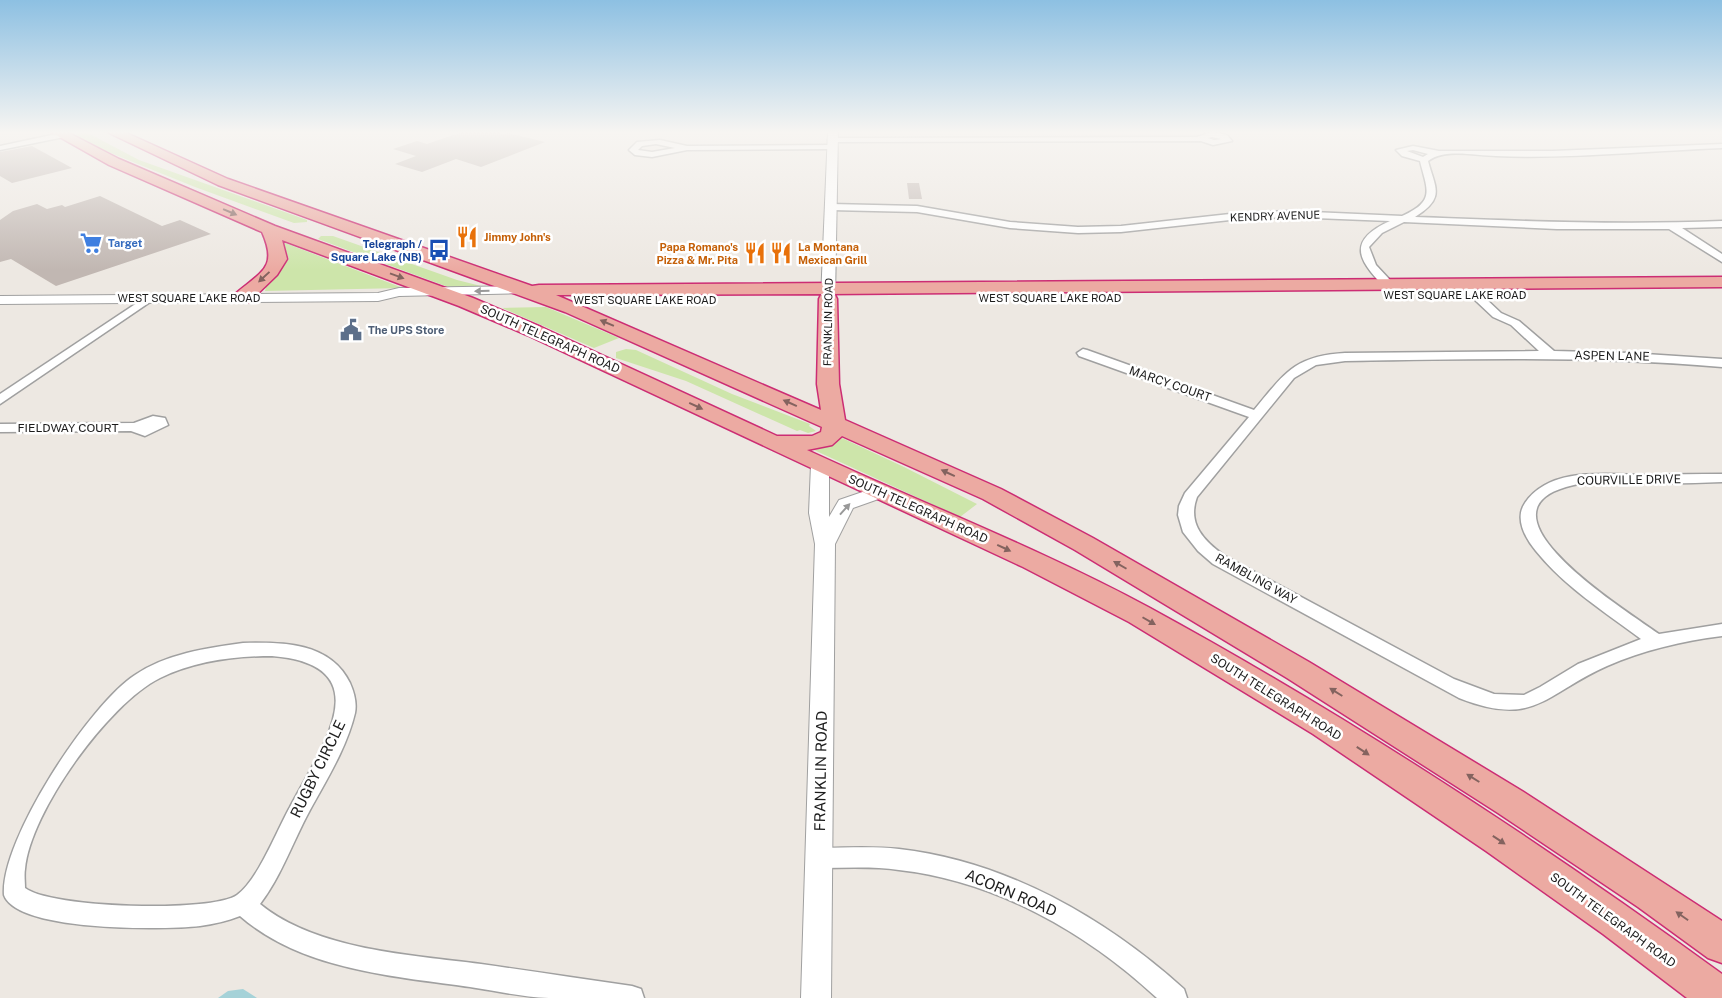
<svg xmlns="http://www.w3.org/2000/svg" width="1722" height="998" font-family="'Public Sans',sans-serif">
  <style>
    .grass { fill: #cde5aa }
    .water { fill: #a5d2d8 }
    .building { fill: #c1b7b2 }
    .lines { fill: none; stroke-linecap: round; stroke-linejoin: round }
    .minor-casing { stroke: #a0a0a0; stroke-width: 3 }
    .tertiary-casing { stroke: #a0a0a0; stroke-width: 2 }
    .trunk-casing { stroke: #cc2d74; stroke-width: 3 }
    .minor { fill: #fff; fill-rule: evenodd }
    .tertiary { fill: #fff; fill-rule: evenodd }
    .trunk { fill: #ecaaa2; fill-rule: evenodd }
    .oneway { fill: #84635f }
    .oneway2 { fill: #999 }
    .labels { text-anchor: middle; stroke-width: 5; stroke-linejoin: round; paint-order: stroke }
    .far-street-label { font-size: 11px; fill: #1c1c1c; stroke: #fff }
    .far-food-label { font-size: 11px; font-weight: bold; fill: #c56008; stroke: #fff; text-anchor: start }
    .far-shop-label { font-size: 11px; font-weight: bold; fill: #366cbe; stroke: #fff; text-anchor: start }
    .far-transit-label { font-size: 11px; font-weight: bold; fill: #164399; stroke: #fff; text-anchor: end }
    .far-service-label { font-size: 11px; font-weight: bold; fill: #4e5e75; stroke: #fff; text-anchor: start }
    .street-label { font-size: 12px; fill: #1c1c1c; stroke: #fff }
    .near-street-label { font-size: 15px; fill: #1c1c1c; stroke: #fff }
  </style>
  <rect width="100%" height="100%" fill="#ede8e2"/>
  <g class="grass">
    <polygon points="78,133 88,133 139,160 307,220 307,222 294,223 195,187 96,147 75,136"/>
    <polygon points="321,236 333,236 457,280 485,287 451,288 318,239"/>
    <polygon points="278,241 285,243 403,288 265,291 266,287 263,287 289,259 285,249 277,242"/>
    <polygon points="546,307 619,338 594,348 502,308"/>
    <polygon points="626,349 636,350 732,394 810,424 809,426 816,431 808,433 800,430 797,431 686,381 616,358 616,352"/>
    <polygon points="842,438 904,467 977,504 960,517 814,450 827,447"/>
  </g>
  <polygon class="water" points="243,989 257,998 218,998 228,991"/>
  <g class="building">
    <polygon points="465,131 490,131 504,134 508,133 545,142 481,167 456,159 422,172 395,164 416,156 393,149 417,141 427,144"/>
    <polygon points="32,146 72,168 12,183 0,176 0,152"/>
    <polygon points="907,183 919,183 922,199 909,199"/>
    <polygon points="100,196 162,226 180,220 211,234 56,286 11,259 0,262 0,220 13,211 37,204 47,209 62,205 65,207"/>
  </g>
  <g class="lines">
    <g class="minor-casing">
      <g id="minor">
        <path d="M1212,132L1227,135L1232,141L1213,145L1201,141L832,142L828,140L832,138L1197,137ZM1212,137L1221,139H1222L1214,140L1208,138Z"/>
        <polygon points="61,133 65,135 64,137 0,150 0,146"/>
        <path d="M660,140L687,146L832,145L836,147L832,149L687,150L652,157L635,155L629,150L637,142ZM656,144L675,148L652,152L638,150L642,146Z"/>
        <path d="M1722,144V148C1647,151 1571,159 1496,156C1476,156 1445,148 1428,161C1435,188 1446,198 1415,217C1518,221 1619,225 1722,221V227L1682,228L1722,254V262L1669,229H1557L1404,222L1382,233L1369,247L1376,265L1405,296L1399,299L1395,298C1369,270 1336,245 1390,221L1290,217L1239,219L1121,232L1078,233L1010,228L917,212L831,210L826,207L831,204L917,206L1010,222L1078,227L1121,226L1239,213L1290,211L1402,216C1436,201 1427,190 1420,161L1402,156L1396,150L1413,146L1439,151H1553ZM1413,150L1428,154L1423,157L1407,151Z"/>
        <path d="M1464,281L1468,282L1501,313L1519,321L1554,351L1630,353L1722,359V367C1596,356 1471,359 1345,361L1316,365L1294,378L1197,497C1187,524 1204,541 1225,556L1454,679L1494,694L1524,695L1540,687L1578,664L1641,639C1605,612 1565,587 1536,551C1526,539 1514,519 1525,503C1551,465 1609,475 1649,475C1674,474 1698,474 1722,474V482C1697,483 1671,484 1646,483C1620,483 1592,479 1566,487C1470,515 1632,614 1659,634L1722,624V636C1682,641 1644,650 1607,666C1544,694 1535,728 1459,698L1213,564L1198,551L1183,532L1178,515L1179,506L1185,493L1249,417L1079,356L1077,353L1083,349L1087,350L1254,410C1285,373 1294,356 1345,353L1539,351L1511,325L1493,317L1460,286V282Z"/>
        <polygon points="149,295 155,298 153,300 0,404 0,394"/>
        <polygon points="153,416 165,418 168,425 145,436 131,431 0,432 0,424 134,423"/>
        <path d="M243,643C283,642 330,642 350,683C354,692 357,703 355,713C347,747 327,779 310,810C293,841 282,875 260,904C316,950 411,955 481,964C531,971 582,979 632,986L641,989L644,998C613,998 581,998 549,998C523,997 496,991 470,987C392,976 302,970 240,916C227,921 214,924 200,926C165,930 17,932 4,895C0,840 90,704 135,675C166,654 206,648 243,643ZM272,656C385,665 319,751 290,807C277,830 258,880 237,895C211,913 50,908 25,888C25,882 24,875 25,869C30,812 109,703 160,678C195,661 234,656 272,656Z"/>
        <path d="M819,848C846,848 872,846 899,849C1006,861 1105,918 1184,989L1187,998H1157C1086,932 996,881 899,870C872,866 846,868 819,868L811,865L808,858L811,851Z"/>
      </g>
    </g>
    <g class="tertiary-casing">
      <g id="tertiary">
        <polygon points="828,131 838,131 835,299 828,303 821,299"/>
        <polygon points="526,286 533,290 531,293 399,296 378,301 0,304 0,296 378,293 399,288"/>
        <polygon points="820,460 826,461 829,465 829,517 839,500 880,486 887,488 889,492 887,496 853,508 835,544 831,998 801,998 815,544 809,513 811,465 814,461"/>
      </g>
    </g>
    <g class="trunk-casing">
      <path id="trunk" d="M49,131H65L119,159L275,226L473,298L541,327L777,436H812L821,432L822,427L565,312L218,185L105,131H122L228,179L532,286L539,285L1722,277V287L828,294L835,295L837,299L839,384L845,420L1001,489L1093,538L1309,662L1522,791L1722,921V963L1708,958L1638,907L1498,813L1287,678L1075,550L983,499L842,436L832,445L807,450C921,503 1039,548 1150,608C1348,716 1539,841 1722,974V998H1687L1603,934L1486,851L1313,734L1129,622L1023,567L527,335L459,306L282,240L287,259L277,275L249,302H235L233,298L235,294C262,271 278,268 262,232L109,165ZM828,294L821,295L819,299L817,384L821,410L556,295Z"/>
    </g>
    <use href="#minor" class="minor"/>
    <use href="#tertiary" class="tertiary"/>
    <use href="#trunk" class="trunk"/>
  </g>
  <defs><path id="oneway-solid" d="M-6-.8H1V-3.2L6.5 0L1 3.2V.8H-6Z" transform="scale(1.25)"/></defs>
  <g class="oneway">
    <use href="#oneway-solid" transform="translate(230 212) rotate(23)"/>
    <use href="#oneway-solid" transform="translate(397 276) rotate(20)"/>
    <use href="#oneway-solid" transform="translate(264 277) rotate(137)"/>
    <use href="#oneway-solid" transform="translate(607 323) rotate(-157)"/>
    <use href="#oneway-solid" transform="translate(790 403) rotate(-156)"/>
    <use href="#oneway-solid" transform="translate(696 406) rotate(25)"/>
    <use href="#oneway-solid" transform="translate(948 473) rotate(-155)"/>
    <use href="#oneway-solid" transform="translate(1004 548) rotate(25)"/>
    <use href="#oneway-solid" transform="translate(1120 565) rotate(-150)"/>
    <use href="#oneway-solid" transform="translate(1149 621) rotate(30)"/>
    <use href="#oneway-solid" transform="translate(1336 692) rotate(-148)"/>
    <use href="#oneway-solid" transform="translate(1363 751) rotate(33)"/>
    <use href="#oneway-solid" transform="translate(1473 778) rotate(-148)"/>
    <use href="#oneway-solid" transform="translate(1499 840) rotate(34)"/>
    <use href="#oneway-solid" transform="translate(1682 916) rotate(-145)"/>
  </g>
  <g class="oneway2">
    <use href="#oneway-solid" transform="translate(482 291) rotate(179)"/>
    <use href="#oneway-solid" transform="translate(845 509) rotate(-48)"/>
  </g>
  <linearGradient id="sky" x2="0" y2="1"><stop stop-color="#8dc0e2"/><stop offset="0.49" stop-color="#f7f5f2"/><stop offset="1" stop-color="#f7f5f2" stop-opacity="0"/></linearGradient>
  <rect width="1722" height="270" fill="url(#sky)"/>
  <defs>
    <g id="restaurant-bare" transform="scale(1.725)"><path d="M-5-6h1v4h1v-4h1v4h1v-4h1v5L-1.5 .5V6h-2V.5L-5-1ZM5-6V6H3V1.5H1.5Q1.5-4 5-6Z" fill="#e8710a" stroke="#fff" stroke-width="2.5" paint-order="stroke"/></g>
    <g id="supermarket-bare" transform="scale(1.725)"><path d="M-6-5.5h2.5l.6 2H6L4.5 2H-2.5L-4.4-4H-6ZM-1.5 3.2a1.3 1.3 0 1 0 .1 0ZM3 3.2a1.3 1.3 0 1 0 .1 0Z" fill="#3f7fe0" stroke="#fff" stroke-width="2.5" paint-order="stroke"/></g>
    <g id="bus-bare" transform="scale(1.725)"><path d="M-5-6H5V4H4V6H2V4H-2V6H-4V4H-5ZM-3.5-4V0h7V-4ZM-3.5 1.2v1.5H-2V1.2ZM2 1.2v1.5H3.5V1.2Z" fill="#1a4fb4" stroke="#fff" stroke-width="2.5" paint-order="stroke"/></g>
    <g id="civic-bare" transform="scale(1.725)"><path d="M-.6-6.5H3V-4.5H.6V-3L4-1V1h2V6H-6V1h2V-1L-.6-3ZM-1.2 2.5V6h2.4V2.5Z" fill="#5c6f8a" stroke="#fff" stroke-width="2.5" paint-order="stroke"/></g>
  </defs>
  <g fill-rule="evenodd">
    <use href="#restaurant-bare" x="467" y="237"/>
    <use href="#supermarket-bare" x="91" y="243"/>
    <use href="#bus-bare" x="439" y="250"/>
    <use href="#restaurant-bare" x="755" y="253"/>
    <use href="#restaurant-bare" x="781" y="253"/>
    <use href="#civic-bare" x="351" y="330"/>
  </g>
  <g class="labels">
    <g class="far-street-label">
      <text transform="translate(1275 216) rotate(-2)" y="4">KENDRY AVENUE</text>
      <text x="1455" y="299">WEST SQUARE LAKE ROAD</text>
      <text x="189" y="302">WEST SQUARE LAKE ROAD</text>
      <text x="1050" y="302">WEST SQUARE LAKE ROAD</text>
      <text x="645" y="304">WEST SQUARE LAKE ROAD</text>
      <text transform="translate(828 322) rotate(-89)" y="4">FRANKLIN ROAD</text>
    </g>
    <g class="far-food-label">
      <text x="484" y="241">Jimmy John's</text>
      <text x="738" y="251" text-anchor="end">Papa Romano's<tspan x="738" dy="13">Pizza &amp; Mr. Pita</tspan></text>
      <text x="798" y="251">La Montana<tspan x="798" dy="13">Mexican Grill</tspan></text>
    </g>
    <g class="far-shop-label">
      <text x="108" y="247">Target</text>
    </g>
    <g class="far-transit-label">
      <text x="422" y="248">Telegraph /<tspan x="422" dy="13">Square Lake (NB)</tspan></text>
    </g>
    <g class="far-service-label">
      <text x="368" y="334">The UPS Store</text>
    </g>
    <g class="street-label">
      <text transform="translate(550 339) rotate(24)" y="4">SOUTH TELEGRAPH ROAD</text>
      <text transform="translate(1612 356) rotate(1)" y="4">ASPEN LANE</text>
      <text transform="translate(1170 384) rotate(19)" y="4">MARCY COURT</text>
      <text x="68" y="432">FIELDWAY COURT</text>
      <text transform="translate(1629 480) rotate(-1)" y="4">COURVILLE DRIVE</text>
      <text transform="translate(918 509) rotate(24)" y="4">SOUTH TELEGRAPH ROAD</text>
      <text transform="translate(1256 579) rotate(29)" y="4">RAMBLING WAY</text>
      <text transform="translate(1276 697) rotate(32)" y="4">SOUTH TELEGRAPH ROAD</text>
      <text transform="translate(1613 920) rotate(36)" y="4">SOUTH TELEGRAPH ROAD</text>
    </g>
    <g class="near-street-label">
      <text transform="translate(318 769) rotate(-64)" y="5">RUGBY CIRCLE</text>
      <text transform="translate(821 771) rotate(-89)" y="5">FRANKLIN ROAD</text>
      <text transform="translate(1011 893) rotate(23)" y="5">ACORN ROAD</text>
    </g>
  </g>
</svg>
